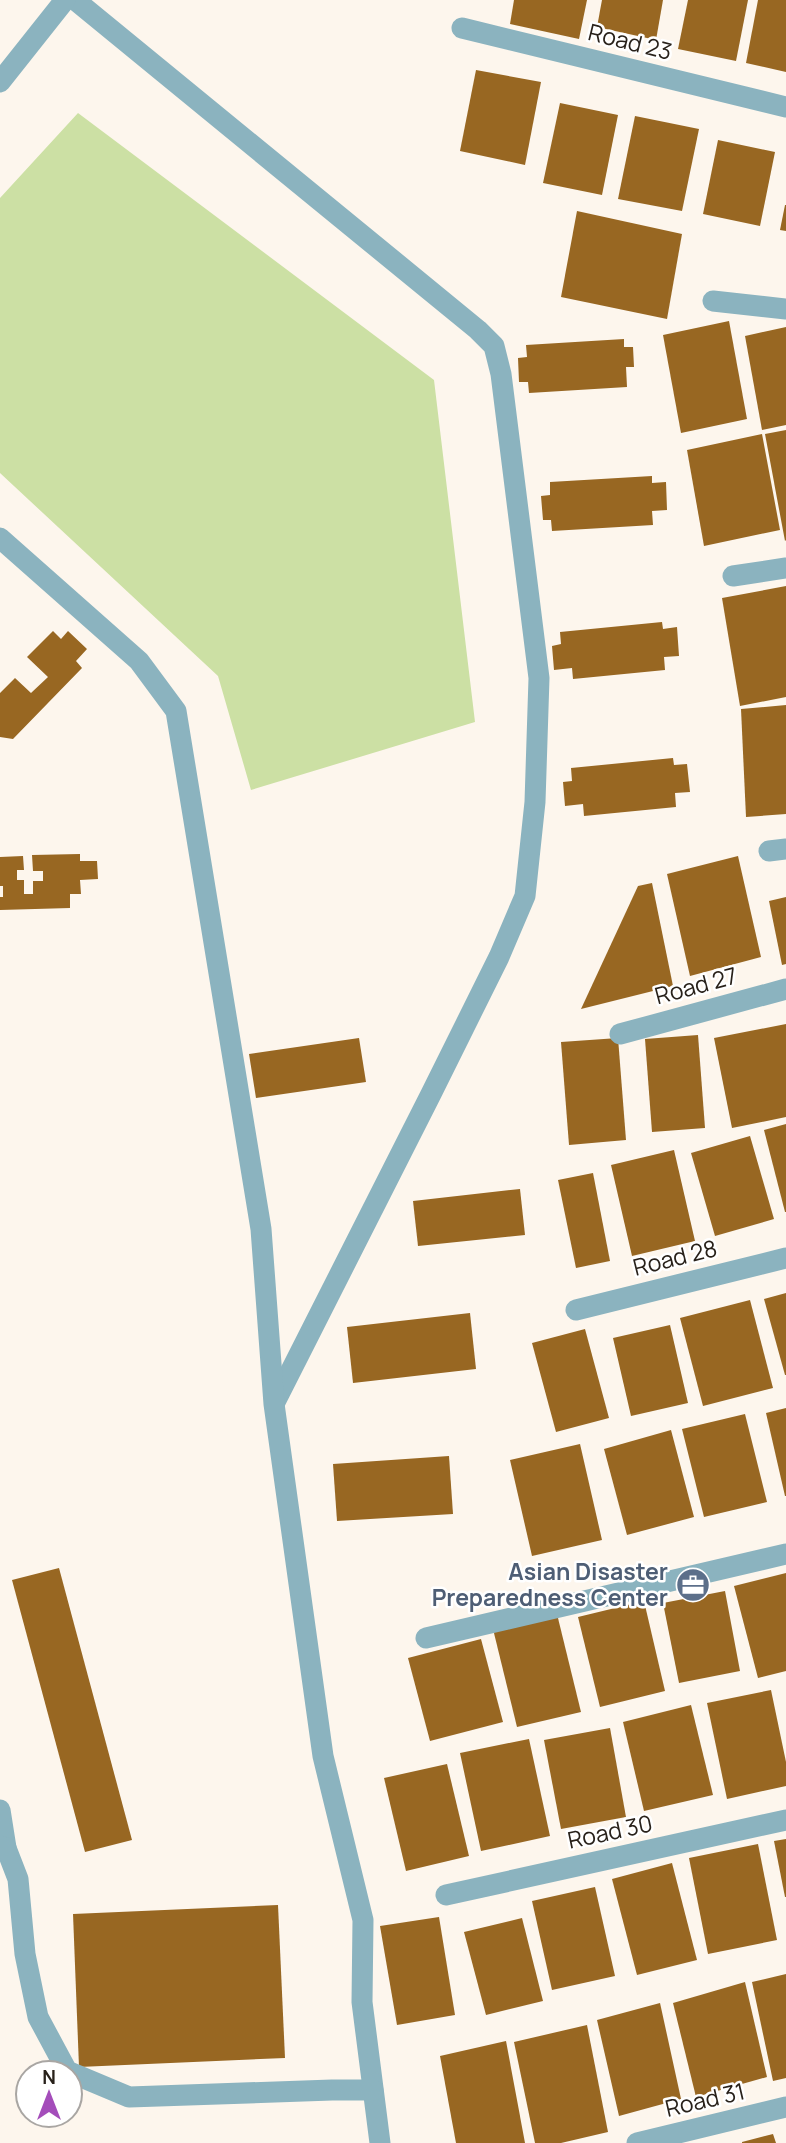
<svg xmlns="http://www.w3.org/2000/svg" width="786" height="2143" font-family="Manrope,sans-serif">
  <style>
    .green { fill: #cce0a4 }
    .building { fill: #986722 }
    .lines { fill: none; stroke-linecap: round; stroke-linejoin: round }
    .minor { stroke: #8bb3bf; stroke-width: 21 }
    .labels { text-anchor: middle; stroke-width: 5; stroke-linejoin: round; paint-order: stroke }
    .street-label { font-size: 23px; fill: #28211a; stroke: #fff }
    .service-label { font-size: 23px; font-weight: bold; fill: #4e5e75; stroke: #fff; text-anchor: end }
  </style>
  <rect width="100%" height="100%" fill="#fdf6ed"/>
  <polygon class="green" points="78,113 434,380 475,722 251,790 218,676 0,473 0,198"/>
  <g class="building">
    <polygon points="514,0 587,0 579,39 510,24"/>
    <polygon points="602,0 663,0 656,40 597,27"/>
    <polygon points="688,0 748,0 736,61 678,49"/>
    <polygon points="758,0 786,0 786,72 746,63"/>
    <polygon points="476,70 541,82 525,165 460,151"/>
    <polygon points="560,103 618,115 602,195 543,183"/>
    <polygon points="635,116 699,129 682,211 618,199"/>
    <polygon points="718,140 775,152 760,226 703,214"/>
    <polygon points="785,205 786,205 786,231 780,230"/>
    <polygon points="577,211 682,234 667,319 561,297"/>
    <polygon points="729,321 747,419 681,433 663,335"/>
    <polygon points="786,327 786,425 762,430 745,336"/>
    <polygon points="624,339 624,347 633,347 634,367 626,367 627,387 529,393 528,382 519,382 518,358 527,357 526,345"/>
    <polygon points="786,430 786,540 785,541 765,434"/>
    <polygon points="762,434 780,530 704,546 687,450"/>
    <polygon points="652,476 652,483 666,482 667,510 652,511 653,525 552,531 551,520 543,520 541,496 550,495 550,482"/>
    <polygon points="786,586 786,697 740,706 722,598"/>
    <polygon points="662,622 663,629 677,627 679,656 664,657 665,670 573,679 572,668 554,670 552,646 561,644 560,632"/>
    <polygon points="53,631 61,639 68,631 87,649 76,661 82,668 13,739 0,737 0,693 15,678 31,693 48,677 27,657"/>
    <polygon points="786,705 786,814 746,817 741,709"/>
    <polygon points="673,758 674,765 687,764 690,792 675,793 676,807 584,816 583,804 565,806 563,782 572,781 571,768"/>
    <polygon points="80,854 80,861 97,861 98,879 80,880 81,894 70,894 70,908 0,910 0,897 3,897 3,886 0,886 0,857 23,856 24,870 17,870 17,880 24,880 24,894 33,894 33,881 43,881 43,871 33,871 32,855"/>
    <polygon points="738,856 761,957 690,976 667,874"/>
    <polygon points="652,883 673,986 581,1009 638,886"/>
    <polygon points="786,897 786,964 782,965 769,901"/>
    <polygon points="786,1024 786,1117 732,1128 714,1038"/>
    <polygon points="698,1035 705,1128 652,1132 645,1039"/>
    <polygon points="359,1038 366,1082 256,1098 249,1054"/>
    <polygon points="618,1038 626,1140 569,1145 561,1042"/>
    <polygon points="786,1124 786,1212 785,1212 764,1130"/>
    <polygon points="750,1136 774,1219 715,1236 691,1153"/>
    <polygon points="674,1150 695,1241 632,1256 611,1165"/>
    <polygon points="593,1173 610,1261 576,1268 558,1180"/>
    <polygon points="520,1189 525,1235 418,1246 413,1201"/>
    <polygon points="786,1293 786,1375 785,1375 764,1299"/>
    <polygon points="750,1300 773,1388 703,1406 680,1318"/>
    <polygon points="470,1313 476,1369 353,1383 347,1327"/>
    <polygon points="670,1325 688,1403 631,1416 613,1338"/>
    <polygon points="585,1329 609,1418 556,1432 532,1343"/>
    <polygon points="786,1408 786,1496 785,1496 766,1413"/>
    <polygon points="745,1414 767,1502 704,1517 682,1429"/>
    <polygon points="671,1430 694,1517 627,1535 604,1449"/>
    <polygon points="580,1444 602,1540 532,1556 510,1460"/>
    <polygon points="449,1456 453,1514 337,1521 333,1464"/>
    <polygon points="59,1568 132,1840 85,1852 12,1580"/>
    <polygon points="786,1573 786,1671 758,1678 734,1586"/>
    <polygon points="725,1591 740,1671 679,1683 663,1603"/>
    <polygon points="644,1601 665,1691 600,1707 578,1617"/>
    <polygon points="557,1614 581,1712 517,1727 493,1629"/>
    <polygon points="481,1639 503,1722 430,1741 408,1658"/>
    <polygon points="771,1690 786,1762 786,1786 727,1799 707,1703"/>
    <polygon points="691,1705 713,1795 644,1811 623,1722"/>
    <polygon points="610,1728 626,1817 561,1829 544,1740"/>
    <polygon points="529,1739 550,1836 481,1851 460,1753"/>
    <polygon points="447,1764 469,1856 406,1871 384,1778"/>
    <polygon points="786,1839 786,1897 785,1897 774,1841"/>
    <polygon points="758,1844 777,1940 708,1954 689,1858"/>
    <polygon points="672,1863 697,1960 637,1975 612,1879"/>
    <polygon points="595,1887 615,1976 552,1990 532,1901"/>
    <polygon points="278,1905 285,2058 79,2067 73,1914"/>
    <polygon points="439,1917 455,2015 397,2025 380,1926"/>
    <polygon points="522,1918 543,2001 486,2015 464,1932"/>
    <polygon points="786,1974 786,2078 773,2081 752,1982"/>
    <polygon points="745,1982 767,2077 696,2097 673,2003"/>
    <polygon points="660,2003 681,2099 619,2116 597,2020"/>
    <polygon points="587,2025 608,2132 561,2143 535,2143 514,2042"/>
    <polygon points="506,2041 525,2143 456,2143 440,2056"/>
    <polygon points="773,2134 776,2143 742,2143 742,2142"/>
  </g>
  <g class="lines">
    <g class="minor">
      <polyline points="75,0 478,330 494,346 501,374 539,678 535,802 525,896 499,957 431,1094 275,1402"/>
      <polyline points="462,28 786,107"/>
      <polyline points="0,82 65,0"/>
      <polyline points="713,301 786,309"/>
      <polyline points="0,538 139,661 176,711 261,1229 274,1404 323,1756 363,1920 362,2002 380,2143"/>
      <polyline points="733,576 786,568"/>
      <polyline points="769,851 786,849"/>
      <polyline points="620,1034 786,989"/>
      <polyline points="576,1310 786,1258"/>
      <polyline points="426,1638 786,1554"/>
      <polyline points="0,1810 6,1848"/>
      <polyline points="0,1846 6,1848 18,1879 25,1954 38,2017 67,2071 129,2097 332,2090 373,2090"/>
      <polyline points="446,1895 786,1820"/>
      <polyline points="637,2143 786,2107"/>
    </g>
  </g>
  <defs>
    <g id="office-disc" transform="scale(1.75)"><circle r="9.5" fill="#5c6f8a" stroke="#fff"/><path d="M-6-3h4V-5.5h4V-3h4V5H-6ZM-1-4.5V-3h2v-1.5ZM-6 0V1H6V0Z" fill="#fff"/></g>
  </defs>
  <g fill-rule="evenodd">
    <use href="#office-disc" x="693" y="1585"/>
  </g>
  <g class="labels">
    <g class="street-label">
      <text transform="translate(630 42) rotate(14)" y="8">Road 23</text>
      <text transform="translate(696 986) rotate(-15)" y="8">Road 27</text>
      <text transform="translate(675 1258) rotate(-14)" y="8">Road 28</text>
      <text transform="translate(610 1832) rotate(-12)" y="8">Road 30</text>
      <text transform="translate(705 2100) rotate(-13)" y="8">Road 31</text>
    </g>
    <g class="service-label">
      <text x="668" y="1580">Asian Disaster<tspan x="668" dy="26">Preparedness Center</tspan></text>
    </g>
  </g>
  <g transform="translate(49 2094)"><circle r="33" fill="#ffffff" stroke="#a9a6a3" stroke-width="2"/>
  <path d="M0-5L12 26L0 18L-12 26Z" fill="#a44dba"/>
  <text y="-10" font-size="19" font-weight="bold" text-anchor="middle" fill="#28211a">N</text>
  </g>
</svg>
